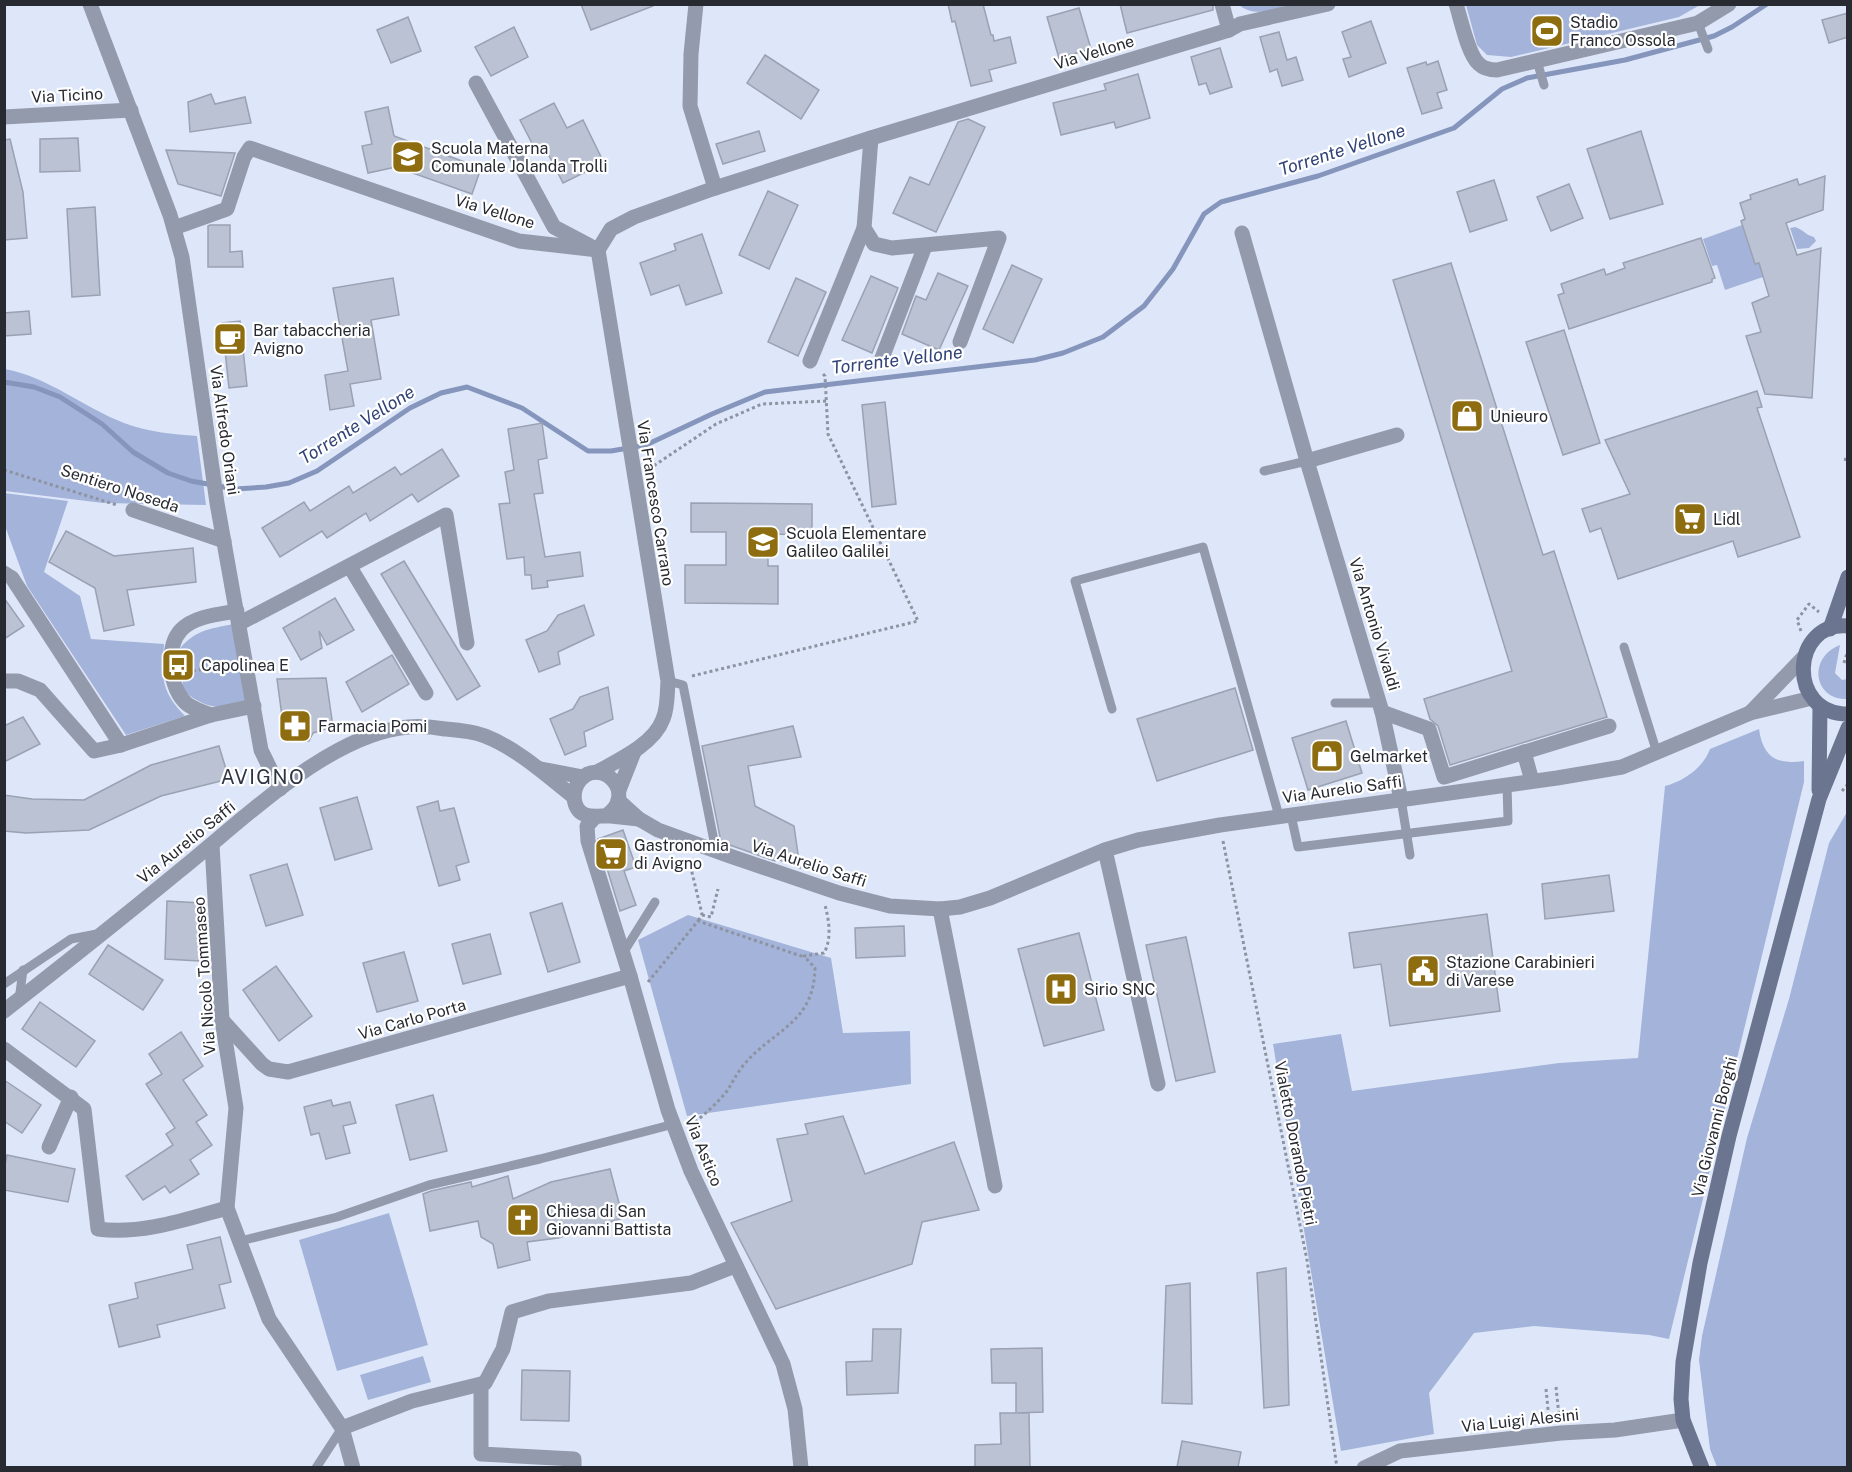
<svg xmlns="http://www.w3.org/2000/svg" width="1852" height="1472" font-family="'Public Sans',sans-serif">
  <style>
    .green { fill: #a4b3d9 }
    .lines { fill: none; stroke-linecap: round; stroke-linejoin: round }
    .stream { stroke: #8595bc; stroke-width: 5 }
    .building { fill: #bac2d4; stroke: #99a1b2; stroke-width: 1.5 }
    .path { stroke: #8d93a0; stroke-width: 3; stroke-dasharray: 3 3; stroke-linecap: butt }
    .lane { stroke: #939aac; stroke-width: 9 }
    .street { stroke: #939aac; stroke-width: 15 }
    .secondary { stroke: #6b758f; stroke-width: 15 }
    .labels { text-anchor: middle; stroke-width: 4.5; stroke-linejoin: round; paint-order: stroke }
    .poi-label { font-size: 16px; fill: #272a31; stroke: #fff; text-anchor: start }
    .street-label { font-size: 16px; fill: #272a31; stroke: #fff }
    .water-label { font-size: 18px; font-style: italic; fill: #314377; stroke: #fff }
    .quarter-label { font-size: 20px; letter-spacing: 1.5px; fill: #2e3543; stroke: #fff }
  </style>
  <rect width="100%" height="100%" fill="#dee7f9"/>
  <g class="green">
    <path d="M1239,5H1291C1273,9 1255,18 1239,5Z"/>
    <polygon points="1466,5 1466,4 1700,5 1679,17 1511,57 1487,55 1477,45"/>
    <polygon points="1742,225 1755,264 1759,263 1763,277 1725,290 1717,265 1712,266 1703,239"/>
    <path d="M1795,227C1803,229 1805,235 1814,237L1816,241L1809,248L1797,249L1790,228Z"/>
    <path d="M5,369C48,377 83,407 124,423C147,432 173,434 197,436L206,505L103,503L5,491Z"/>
    <path d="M4,493L68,501L44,572L80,596L91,639L164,644C162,678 160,690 185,716L126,735L27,586L5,526Z"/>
    <path d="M233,624L247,703C217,708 211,711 184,692L178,651C194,630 209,629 233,624Z"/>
    <path d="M1840,645L1835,673L1842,680L1847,679V699C1814,700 1807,658 1840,645Z"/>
    <path d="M1759,729C1763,757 1776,765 1804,761V782L1669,1339L1649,1335L1534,1326L1474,1333L1429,1393L1434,1434L1341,1451L1273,1044L1341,1034L1352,1091L1559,1063L1638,1058L1665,786C1684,781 1703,768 1710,749Z"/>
    <polygon points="1847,812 1847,1467 1717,1467 1710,1449 1699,1360 1702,1336 1747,1138 1789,999 1829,843"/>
    <polygon points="688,915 831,958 843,1033 910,1031 911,1084 687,1116 638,940"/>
    <polygon points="389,1213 428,1345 337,1371 299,1240"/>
    <polygon points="423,1356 431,1382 368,1400 360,1375"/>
  </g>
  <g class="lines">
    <polyline class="stream" points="4,382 34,387 60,397 102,424 133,452 168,473 191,481 235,489 266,487 289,483 317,471 410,408 441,393 467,387 522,408 588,451 611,451 646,445 712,414 765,392 1035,360 1063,353 1103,337 1144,306 1173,269 1204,214 1221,202 1318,176 1454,128 1502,89 1527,78 1625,60 1714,36 1732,27 1767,4"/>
  </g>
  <g class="building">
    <polygon points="581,4 653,4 653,6 591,30"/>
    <polygon points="948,4 983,4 991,35 993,35 994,41 1010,37 1016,63 989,70 992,81 971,86 955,21 952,22"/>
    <polygon points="1120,4 1213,4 1213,10 1127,33"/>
    <polygon points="1079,8 1091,49 1059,58 1047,17"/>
    <polygon points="1848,13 1848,37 1829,43 1822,20"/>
    <polygon points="408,17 421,51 391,63 377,30"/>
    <polygon points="1371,21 1386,63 1349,77 1343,59 1351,57 1342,32"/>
    <polygon points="514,27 528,57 491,76 475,47"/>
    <polygon points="1279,32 1287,60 1296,57 1303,80 1282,86 1277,69 1270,72 1260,37"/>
    <polygon points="1220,48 1232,87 1210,94 1206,83 1199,85 1191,57"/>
    <polygon points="765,55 819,90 801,119 747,83"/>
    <polygon points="1438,61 1447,90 1437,93 1442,108 1422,114 1407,68 1426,62 1427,65"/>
    <polygon points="1138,74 1150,118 1116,128 1114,122 1061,135 1053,103 1106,90 1104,84"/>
    <polygon points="211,94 215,104 245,97 251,123 190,132 188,102"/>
    <polygon points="554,103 567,128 583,120 604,163 563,183 544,146 536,151 520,120"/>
    <polygon points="388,107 394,136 481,168 472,194 396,167 368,173 362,146 372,144 365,112"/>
    <polygon points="968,119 985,127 936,232 893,213 910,177 929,185 958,122"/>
    <polygon points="759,131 765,151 723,164 716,144"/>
    <polygon points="1641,131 1663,204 1610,219 1587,149"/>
    <polygon points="78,138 80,171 40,172 40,139"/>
    <polygon points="10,139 23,192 27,238 4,240 4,140"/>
    <polygon points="166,150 235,153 221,196 178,184"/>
    <polygon points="1825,176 1823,210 1786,223 1797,255 1821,248 1812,398 1765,394 1746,336 1761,332 1752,303 1769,296 1759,263 1755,264 1741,221 1745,219 1740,203 1751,199 1750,195 1797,179 1799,185"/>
    <polygon points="1494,180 1507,220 1470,232 1457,192"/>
    <polygon points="1569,184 1583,218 1551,231 1537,197"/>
    <polygon points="768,191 798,205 769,269 739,255"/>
    <polygon points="95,207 100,295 72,297 67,209"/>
    <polygon points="210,225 230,225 230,252 242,251 243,267 208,267 208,226"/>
    <polygon points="702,234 722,293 686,305 679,285 651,295 640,263 676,250 674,244"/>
    <polygon points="1701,238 1715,278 1712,279 1712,282 1569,329 1558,295 1564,293 1561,284 1604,269 1606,275 1625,268 1623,263"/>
    <polygon points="1451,263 1543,555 1554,551 1607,717 1450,765 1438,726 1430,719 1424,699 1512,671 1393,280"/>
    <polygon points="1012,265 1042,279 1013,343 983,329"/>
    <polygon points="938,273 968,286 939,350 902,334 916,296 926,300"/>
    <polygon points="871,276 898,288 872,353 842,340"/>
    <polygon points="393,278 399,315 371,320 381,379 350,384 354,406 330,410 325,375 348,371 333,288"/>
    <polygon points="796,278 826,292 798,356 768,342"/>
    <polygon points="29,311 31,334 4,336 4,313"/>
    <polygon points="240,321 247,386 229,388 222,323"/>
    <polygon points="1564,330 1600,443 1563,455 1526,342"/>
    <polygon points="1757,391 1762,407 1757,408 1800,537 1738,557 1733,541 1618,579 1601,528 1590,532 1582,509 1630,494 1605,440"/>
    <polygon points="885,402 896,504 872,507 862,405"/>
    <polygon points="542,423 547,458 538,460 543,493 534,494 545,557 580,552 583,576 547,581 548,587 532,589 531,575 525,575 524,557 507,559 499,504 510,503 505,472 514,470 508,429"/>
    <polygon points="442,449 459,476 418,502 412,494 370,521 366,513 327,538 322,531 280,557 262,528 304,502 310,511 349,486 353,493 395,467 401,475"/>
    <polygon points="691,503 812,504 812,535 768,534 768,566 778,566 778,604 685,603 685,565 726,565 726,532 691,532"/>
    <polygon points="66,531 114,556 193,548 196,582 127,590 134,625 104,631 95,588 49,562"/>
    <polygon points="404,561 480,686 457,700 381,574"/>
    <polygon points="4,598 24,626 4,639"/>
    <polygon points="335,598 354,630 327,645 319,631 322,648 301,660 283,628"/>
    <polygon points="584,605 594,635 558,652 560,664 539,672 526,640 547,631 558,615"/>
    <polygon points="392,655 409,684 362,712 346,682"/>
    <polygon points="326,678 333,727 313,733 309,741 285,739 277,679"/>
    <polygon points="608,687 613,719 584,732 586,746 565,755 550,719 573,709 580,697"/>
    <polygon points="1235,688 1253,750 1157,781 1137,719"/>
    <polygon points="23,717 40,744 4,762 4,726"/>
    <polygon points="1346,721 1362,773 1308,790 1292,738"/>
    <polygon points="793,726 801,757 748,766 755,806 794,826 800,868 777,859 775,861 721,842 702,746"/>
    <polygon points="219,746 229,779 161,796 89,830 26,833 4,831 4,795 32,799 84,800 151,765"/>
    <polygon points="357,797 372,849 335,860 320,808"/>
    <polygon points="438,801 440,811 454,808 469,862 456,866 460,880 439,886 417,807"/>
    <polygon points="623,830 636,867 624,871 636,905 620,911 598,839"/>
    <polygon points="287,864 303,915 266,926 250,875"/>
    <polygon points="1609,875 1614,911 1545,919 1542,884"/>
    <polygon points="167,901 201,903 199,961 165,959"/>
    <polygon points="562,903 580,962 548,972 530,913"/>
    <polygon points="1487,914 1500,1011 1390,1026 1381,964 1354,968 1349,933"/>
    <polygon points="904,926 905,956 856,958 855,928"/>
    <polygon points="1079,933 1104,1030 1044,1046 1018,949"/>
    <polygon points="490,934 501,974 463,984 452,944"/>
    <polygon points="1186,937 1215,1072 1176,1081 1146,945"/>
    <polygon points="108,945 163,980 143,1010 89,974"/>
    <polygon points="404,952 418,1001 377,1012 363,963"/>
    <polygon points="276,966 312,1016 279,1041 243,990"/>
    <polygon points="40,1002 95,1041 76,1067 22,1029"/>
    <polygon points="181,1032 203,1066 183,1080 207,1115 196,1122 212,1145 190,1160 199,1174 170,1193 165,1186 143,1200 126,1176 173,1145 166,1134 175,1128 146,1084 162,1074 149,1054"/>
    <polygon points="4,1080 41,1105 22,1133 4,1121"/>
    <polygon points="433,1095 447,1151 410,1160 396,1105"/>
    <polygon points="331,1100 333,1106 350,1102 356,1123 343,1126 350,1153 326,1159 319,1133 311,1135 304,1107"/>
    <polygon points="843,1116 865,1174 954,1142 979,1210 922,1222 912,1264 776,1309 731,1223 792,1201 777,1139 808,1134 805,1124"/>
    <polygon points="7,1155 75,1169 68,1202 4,1190 4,1169"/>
    <polygon points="610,1169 623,1218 558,1238 527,1242 530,1260 498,1268 493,1244 481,1237 478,1221 430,1231 423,1194 431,1191 471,1182 472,1187 508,1176 513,1199 551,1182"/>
    <polygon points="220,1237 231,1282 219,1285 225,1308 157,1325 160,1337 119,1347 109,1305 138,1298 135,1283 193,1269 187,1245"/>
    <polygon points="1286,1268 1289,1405 1264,1408 1257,1273"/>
    <polygon points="1190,1283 1192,1404 1162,1403 1166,1286"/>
    <polygon points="873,1329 901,1329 898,1393 847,1395 846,1362 872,1361"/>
    <polygon points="1042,1348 1043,1412 1017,1413 1029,1413 1030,1467 975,1467 975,1445 1001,1444 1000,1413 1016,1413 1016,1383 992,1383 991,1349"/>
    <polygon points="522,1370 570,1371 569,1421 521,1420"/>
    <polygon points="1182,1441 1241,1452 1238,1467 1177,1467"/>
  </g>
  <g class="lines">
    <g class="path">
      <polyline points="1844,459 1848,460"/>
      <polyline points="649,469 716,424 762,404 827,401"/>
      <polyline points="4,470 117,505"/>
      <polyline points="1801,631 1797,620 1809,604 1819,612"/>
      <polyline points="1844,663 1848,650"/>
      <polyline points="187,672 211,668"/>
      <polyline points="692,676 918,621 828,434 825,376 822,373"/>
      <polyline points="1842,791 1848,784"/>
      <polyline points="1223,841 1307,1260 1337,1468"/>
      <polyline points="689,860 702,914 698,921"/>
      <polyline points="702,915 711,917 718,889"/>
      <polyline points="648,982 698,921 804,957"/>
      <path d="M691,1126C703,1115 717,1104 727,1091C732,1083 736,1075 742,1067C771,1030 814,1025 815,968L804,956L824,953C832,939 829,920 825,905"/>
      <polyline points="1556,1387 1559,1416"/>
      <polyline points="1546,1389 1549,1419"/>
    </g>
    <g class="lane">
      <polyline points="1698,23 1708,49"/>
      <polyline points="1537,61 1544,85"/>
      <polyline points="1264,471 1307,461"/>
      <polyline points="1624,647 1657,753"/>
      <polyline points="668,681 683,685 716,851"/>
      <polyline points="1335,703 1380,703"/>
      <polyline points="1112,709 1075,581 1203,547 1279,816"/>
      <polyline points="1401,799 1410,855"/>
      <polyline points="1291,815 1298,847 1508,821 1507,784"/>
      <polyline points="623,953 655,902"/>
      <polyline points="4,984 71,939 97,934"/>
      <polyline points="19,1000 23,970"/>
      <polyline points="240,1241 337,1217 429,1185 540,1159 674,1124"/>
      <polyline points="316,1468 342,1428"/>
    </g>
    <g class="street">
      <polyline points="90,4 170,215 182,257 217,503 261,750 280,789"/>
      <polyline points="696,4 691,54 690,106 715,188"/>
      <polyline points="1222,4 1229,30"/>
      <path d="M1456,4C1461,19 1468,55 1479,64C1484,69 1490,70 1497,70L1698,23L1729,4"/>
      <polyline points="476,83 554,227 590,246"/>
      <polyline points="4,117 131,110"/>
      <polyline points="871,138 864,228 874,244 892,248 999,238 960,342"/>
      <polyline points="174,228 227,209 244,157 250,148 519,241 598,250"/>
      <polyline points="1242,233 1307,461 1382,712 1401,799"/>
      <polyline points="598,250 611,229 634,217 715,188 871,138 1229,30 1240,24 1328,4"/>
      <polyline points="882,358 925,246"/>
      <polyline points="810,361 864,228"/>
      <polyline points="1307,461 1397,435"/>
      <polyline points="133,510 224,541"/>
      <polyline points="350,567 426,693"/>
      <polyline points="4,573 12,578 121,745"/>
      <polyline points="240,623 446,515 467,643"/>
      <polyline points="4,681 18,681 40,690 94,751 121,745 211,715 254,706"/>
      <polyline points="1382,712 1429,729 1444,777 1609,726"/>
      <polyline points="1750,713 1803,658"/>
      <path d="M211,715C201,711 189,708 183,700C169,683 166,646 181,630C194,616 220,614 237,611"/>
      <polyline points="1524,752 1532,781"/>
      <polyline points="541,769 583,777"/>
      <path d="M597,772C619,760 654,744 663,719C668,707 667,694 668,681L598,250"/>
      <polyline points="619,790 634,752"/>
      <polyline points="618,800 639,819 658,830 727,855 839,893 890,906 940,909 960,907 990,898 1105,850 1138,840 1220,825 1557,778 1622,767 1750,713 1812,698"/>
      <path d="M607,815C638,793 601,756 580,780C576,785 574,792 574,798C577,822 597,815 611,816C620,817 629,818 639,819"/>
      <polyline points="595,817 587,826 588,841 630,976 668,1110 691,1171 783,1364 795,1409 801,1468"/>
      <polyline points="212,845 222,1020 236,1108 227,1208 269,1319 342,1428 353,1468"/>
      <polyline points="1105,850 1158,1084"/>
      <polyline points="940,909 995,1186"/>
      <path d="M4,1011C63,965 121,919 178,872C240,823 328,734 408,727C420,726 433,727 445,729C458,730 472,731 485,736C518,749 546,775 574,797"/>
      <polyline points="222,1020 262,1064 269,1069 288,1072 630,976"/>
      <path d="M4,1049L84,1109L98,1229C141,1235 187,1219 227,1208"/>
      <polyline points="49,1147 71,1097"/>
      <polyline points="481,1384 481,1454 574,1459 574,1468"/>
      <polyline points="342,1428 412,1401 485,1383 503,1349 512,1312 549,1301 691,1283 735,1266"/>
      <polyline points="1364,1468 1400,1451 1561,1433 1615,1430 1683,1420"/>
    </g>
    <g class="secondary">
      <path d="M1848,626C1791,621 1786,714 1848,714"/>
      <polyline points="1830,629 1848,577"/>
      <polyline points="1819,790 1820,706"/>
      <polyline points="1702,1468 1683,1420 1681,1399 1683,1362 1700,1263 1729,1136 1819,799 1848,728"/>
    </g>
  </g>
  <defs>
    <g id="stadium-square" transform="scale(1.725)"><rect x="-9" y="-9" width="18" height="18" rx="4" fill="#8d6d0f" stroke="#fff"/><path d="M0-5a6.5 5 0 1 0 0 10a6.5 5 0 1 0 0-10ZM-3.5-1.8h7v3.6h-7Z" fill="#fff"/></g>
    <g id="school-square" transform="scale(1.725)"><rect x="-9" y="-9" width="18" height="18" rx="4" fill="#8d6d0f" stroke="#fff"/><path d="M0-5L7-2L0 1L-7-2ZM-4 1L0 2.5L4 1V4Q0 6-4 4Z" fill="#fff"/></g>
    <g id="cafe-square" transform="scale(1.725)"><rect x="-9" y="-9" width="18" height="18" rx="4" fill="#8d6d0f" stroke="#fff"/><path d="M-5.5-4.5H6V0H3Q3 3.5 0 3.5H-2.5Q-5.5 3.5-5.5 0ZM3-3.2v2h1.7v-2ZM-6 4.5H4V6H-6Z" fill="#fff"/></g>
    <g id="shop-square" transform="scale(1.725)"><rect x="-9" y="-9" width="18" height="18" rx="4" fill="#8d6d0f" stroke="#fff"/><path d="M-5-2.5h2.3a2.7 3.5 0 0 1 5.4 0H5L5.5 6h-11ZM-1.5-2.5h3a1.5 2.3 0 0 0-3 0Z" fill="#fff"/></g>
    <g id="supermarket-square" transform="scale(1.725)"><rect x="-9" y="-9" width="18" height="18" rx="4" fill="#8d6d0f" stroke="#fff"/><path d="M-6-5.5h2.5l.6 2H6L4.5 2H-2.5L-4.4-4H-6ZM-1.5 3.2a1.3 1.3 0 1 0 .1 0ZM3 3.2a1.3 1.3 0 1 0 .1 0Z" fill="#fff"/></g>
    <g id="bus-square" transform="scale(1.725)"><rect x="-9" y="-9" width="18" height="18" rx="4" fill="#8d6d0f" stroke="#fff"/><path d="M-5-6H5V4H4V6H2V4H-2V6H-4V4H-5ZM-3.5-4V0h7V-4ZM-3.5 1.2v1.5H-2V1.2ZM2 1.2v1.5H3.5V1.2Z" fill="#fff"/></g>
    <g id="pharmacy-square" transform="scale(1.725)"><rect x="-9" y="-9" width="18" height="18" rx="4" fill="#8d6d0f" stroke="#fff"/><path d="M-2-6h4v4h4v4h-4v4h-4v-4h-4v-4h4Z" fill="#fff"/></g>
    <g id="civic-square" transform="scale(1.725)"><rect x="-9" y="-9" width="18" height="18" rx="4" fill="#8d6d0f" stroke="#fff"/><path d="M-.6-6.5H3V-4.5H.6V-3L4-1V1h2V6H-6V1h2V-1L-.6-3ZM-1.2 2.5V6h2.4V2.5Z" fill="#fff"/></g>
    <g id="hospital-square" transform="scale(1.725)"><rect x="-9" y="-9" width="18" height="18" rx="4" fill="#8d6d0f" stroke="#fff"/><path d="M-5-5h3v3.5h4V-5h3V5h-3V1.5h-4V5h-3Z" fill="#fff"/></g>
    <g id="church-square" transform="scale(1.725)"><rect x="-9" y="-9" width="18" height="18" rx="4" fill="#8d6d0f" stroke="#fff"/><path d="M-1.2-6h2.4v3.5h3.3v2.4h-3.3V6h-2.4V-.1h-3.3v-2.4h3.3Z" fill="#fff"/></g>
  </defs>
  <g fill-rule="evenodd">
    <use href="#stadium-square" x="1547" y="31"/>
    <use href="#school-square" x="408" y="157"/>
    <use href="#cafe-square" x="230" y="339"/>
    <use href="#shop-square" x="1467" y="416"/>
    <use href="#supermarket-square" x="1690" y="519"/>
    <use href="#school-square" x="763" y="542"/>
    <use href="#bus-square" x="178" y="665"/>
    <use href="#pharmacy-square" x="295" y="726"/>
    <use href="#shop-square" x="1327" y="756"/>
    <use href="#supermarket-square" x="611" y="854"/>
    <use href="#civic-square" x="1423" y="971"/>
    <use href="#hospital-square" x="1061" y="989"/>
    <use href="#church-square" x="523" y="1220"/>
  </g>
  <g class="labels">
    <g class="poi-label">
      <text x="1570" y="28">Stadio<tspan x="1570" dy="18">Franco Ossola</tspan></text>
      <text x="431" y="154">Scuola Materna<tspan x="431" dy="18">Comunale Jolanda Trolli</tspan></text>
      <text x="253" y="336">Bar tabaccheria<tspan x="253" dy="18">Avigno</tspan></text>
      <text x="1490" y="422">Unieuro</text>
      <text x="1713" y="525">Lidl</text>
      <text x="786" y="539">Scuola Elementare<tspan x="786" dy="18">Galileo Galilei</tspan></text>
      <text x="201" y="671">Capolinea E</text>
      <text x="318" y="732">Farmacia Pomi</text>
      <text x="1350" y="762">Gelmarket</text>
      <text x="634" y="851">Gastronomia<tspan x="634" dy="18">di Avigno</tspan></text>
      <text x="1446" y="968">Stazione Carabinieri<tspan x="1446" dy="18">di Varese</tspan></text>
      <text x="1084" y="995">Sirio SNC</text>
      <text x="546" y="1217">Chiesa di San<tspan x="546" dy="18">Giovanni Battista</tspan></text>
    </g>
    <g class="street-label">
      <text transform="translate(1094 52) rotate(-17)" y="6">Via Vellone</text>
      <text transform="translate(67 95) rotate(-3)" y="6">Via Ticino</text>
      <text transform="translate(495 211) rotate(17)" y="6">Via Vellone</text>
      <text transform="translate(225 430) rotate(82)" y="6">Via Alfredo Oriani</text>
      <text transform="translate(120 488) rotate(18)" y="6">Sentiero Noseda</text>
      <text transform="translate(656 503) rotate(81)" y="6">Via Francesco Carrano</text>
      <text transform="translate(1375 624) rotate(73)" y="6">Via Antonio Vivaldi</text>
      <text transform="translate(1342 789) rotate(-8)" y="6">Via Aurelio Saffi</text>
      <text transform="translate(186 842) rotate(-39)" y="6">Via Aurelio Saffi</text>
      <text transform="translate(809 863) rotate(18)" y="6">Via Aurelio Saffi</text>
      <text transform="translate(204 976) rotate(-94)" y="6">Via Nicolò Tommaseo</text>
      <text transform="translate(412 1019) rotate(-16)" y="6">Via Carlo Porta</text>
      <text transform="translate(1714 1127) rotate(-76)" y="6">Via Giovanni Borghi</text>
      <text transform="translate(1296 1143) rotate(79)" y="6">Vialetto Dorando Pietri</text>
      <text transform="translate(704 1151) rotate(68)" y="6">Via Astico</text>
      <text transform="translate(1520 1420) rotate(-6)" y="6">Via Luigi Alesini</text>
    </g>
    <g class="water-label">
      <text transform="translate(1342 150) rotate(-18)" y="6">Torrente Vellone</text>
      <text transform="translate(897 360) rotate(-7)" y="6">Torrente Vellone</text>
      <text transform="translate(357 425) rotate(-32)" y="6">Torrente Vellone</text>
    </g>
    <g class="quarter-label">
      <text x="263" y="784">AVIGNO</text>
    </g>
  </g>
  <rect width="1852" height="1472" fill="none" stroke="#272a31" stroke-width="12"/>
</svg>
